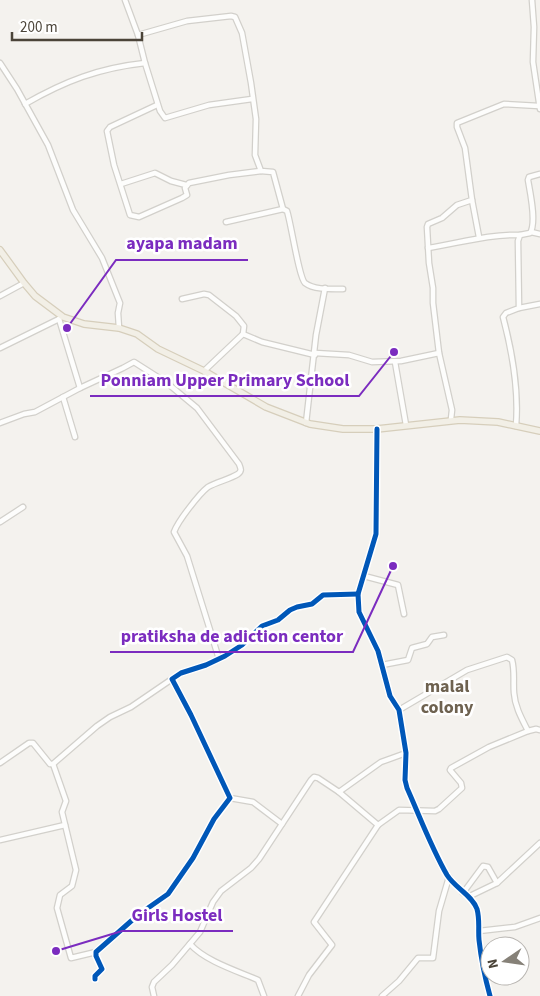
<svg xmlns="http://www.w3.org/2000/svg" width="540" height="996" font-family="'Source Sans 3',sans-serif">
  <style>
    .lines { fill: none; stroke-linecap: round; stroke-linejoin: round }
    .minor-casing { stroke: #d2d0cb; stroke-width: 7 }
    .major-casing { stroke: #d6cebb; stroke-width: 8 }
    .minor { stroke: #fdfdfc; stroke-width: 4.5 }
    .major { stroke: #f2efe6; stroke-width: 5.5 }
    .cycleway-casing { stroke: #fff; stroke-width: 8 }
    .cycleway { stroke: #0057b8; stroke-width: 5 }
    .labels { text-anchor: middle; stroke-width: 5; stroke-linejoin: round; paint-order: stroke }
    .neighbourhood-label { font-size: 18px; font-weight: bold; fill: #6e6250; stroke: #fff }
    .leader { fill: none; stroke: #7b2cbf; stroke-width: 2 }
    .callout-dot { fill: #7b2cbf; stroke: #fff; stroke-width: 2 }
    .callout-label { font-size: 18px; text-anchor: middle; font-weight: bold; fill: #7b2cbf; stroke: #fff; stroke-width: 5; stroke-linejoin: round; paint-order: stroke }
  </style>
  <rect width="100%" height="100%" fill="#f4f2ee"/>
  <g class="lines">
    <g class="minor-casing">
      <g id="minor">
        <path d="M125,0L138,35L187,21L231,16L235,17L242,33L251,83L256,119L255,155L261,171L273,172L283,209L287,211C291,223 299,278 305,283C314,290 331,289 343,289"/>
        <polyline points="532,0 534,27 533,62 540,109"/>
        <polyline points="138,35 145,63"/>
        <polyline points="0,63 17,89 48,145 73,210 102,258 120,303 118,313 119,328"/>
        <path d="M25,104C65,81 99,68 145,63L160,111L165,118L209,105L252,99"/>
        <polyline points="157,105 110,127 107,131 114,165 130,215 139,217 182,198 187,195 185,188 189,183 229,175 261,171"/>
        <polyline points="121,184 155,173 171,181 186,185"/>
        <polyline points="472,200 479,237"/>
        <polyline points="226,222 283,209"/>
        <polyline points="531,232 540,234"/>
        <path d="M428,248C460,243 488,234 520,235"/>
        <polyline points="0,296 24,283"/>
        <polyline points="182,299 204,294 209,295 236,316 244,326 243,334"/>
        <polyline points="519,308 540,304"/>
        <polyline points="59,319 80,388"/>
        <polyline points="0,348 59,319"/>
        <polyline points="315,353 349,355 372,362 401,361 439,353"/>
        <polyline points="395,362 406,425"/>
        <polyline points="204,371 243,334 262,342 315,355"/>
        <polyline points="63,397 75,437"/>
        <polyline points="451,419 452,410 439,353 433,303 433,288 429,263 427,227 428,224 442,218 457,205 472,200 465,148 457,127 457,123 504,104 539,106"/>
        <path d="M0,423L24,414L35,412L80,388L123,368L134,362L167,383L197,408L239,464C241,469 242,471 238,474C230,479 217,482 208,487C199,494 178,521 174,532L187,556L219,659"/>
        <polyline points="306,423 316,335 325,288"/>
        <path d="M516,426C519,390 512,351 503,317L506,313L519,308L518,241L520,235L530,233C537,223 530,192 528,180L529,177L540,174"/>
        <path d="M377,429L376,534L358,594L359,612L378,651L390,696L399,710L406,753L405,780L407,788C420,817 431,847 447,875C455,888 472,895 477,909C480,920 478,929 479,940C481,958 485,978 490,996"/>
        <polyline points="0,522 23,507"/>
        <polyline points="364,576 398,585 404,614"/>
        <polyline points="382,665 408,660 412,648 427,644 432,637 444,635"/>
        <polyline points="528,731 536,729 540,730"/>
        <polyline points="0,763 29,743 33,743 50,764 53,764 97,726 110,717 131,707 172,679"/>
        <polyline points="53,764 66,801 62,812 76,870 72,886 60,895 57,908 71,958 96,952"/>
        <polyline points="230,798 253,802 282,824"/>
        <path d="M378,825L399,810L435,811L439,809L462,788L461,783L450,770L451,768L489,747L528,731C522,719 515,707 514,693C513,682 515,671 512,660L507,657L467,670L399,710"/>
        <polyline points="0,840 65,825"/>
        <polyline points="463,893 483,866 488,867 497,883"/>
        <polyline points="468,897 497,883 540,843"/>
        <polyline points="479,931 515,927 540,918"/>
        <path d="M190,944C205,961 237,971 258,980L264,996"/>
        <polyline points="95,979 95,976 102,969 96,956 96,952 138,915 168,894 193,858 214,819 230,798 191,715 172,679 181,673 206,665 225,656 242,645 262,626 278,620 290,610 297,607 312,604 323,595 358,594"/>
        <polyline points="154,996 152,987 154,982 172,965 200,932 213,902 221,891 251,868 259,859 311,780 314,777 318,778 339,792 381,762 406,753"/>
        <polyline points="298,996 309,975 332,945 314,922 378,825 339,792"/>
        <polyline points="382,996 399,981 418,958 433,958 439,911 449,877"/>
      </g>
    </g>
    <g class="major-casing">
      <polyline id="major" points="0,250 24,283 35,296 63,317 84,324 119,328 137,334 158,349 204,371 266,407 310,424 343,429 377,429 460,420 498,422 540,431"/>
    </g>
    <use href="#minor" class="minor"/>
    <use href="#major" class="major"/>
    <g class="cycleway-casing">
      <g id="cycleway">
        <path d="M377,429L376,534L358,594L359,612L378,651L390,696L399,710L406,753L405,780L407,788C420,817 431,847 447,875C455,888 472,895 477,909C480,920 478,929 479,940C481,958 485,978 490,996"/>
        <polyline points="95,979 95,976 102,969 96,956 96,952 138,915 168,894 193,858 214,819 230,798 191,715 172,679 181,673 206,665 225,656 242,645 262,626 278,620 290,610 297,607 312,604 323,595 358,594"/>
      </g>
    </g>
    <use href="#cycleway" class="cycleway"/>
  </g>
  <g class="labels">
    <g class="neighbourhood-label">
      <text x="447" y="692">malal<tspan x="447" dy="21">colony</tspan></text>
    </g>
  </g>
  <path class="leader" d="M67 328L116 260H248M394 352L359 396H90M393 566L353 652H110M56 951L122 931H233"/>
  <g class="callout-dot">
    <circle cx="67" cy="328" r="5"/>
    <circle cx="394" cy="352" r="5"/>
    <circle cx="393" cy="566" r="5"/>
    <circle cx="56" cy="951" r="5"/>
  </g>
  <g class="callout-label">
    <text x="182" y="249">ayapa madam</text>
    <text x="225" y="386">Ponniam Upper Primary School</text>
    <text x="232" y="642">pratiksha de adiction centor</text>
    <text x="177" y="921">Girls Hostel</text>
  </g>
  <g transform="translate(505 961) rotate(257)"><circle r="24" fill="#ffffff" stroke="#b7b4b0"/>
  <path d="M0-4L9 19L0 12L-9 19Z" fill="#868178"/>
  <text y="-8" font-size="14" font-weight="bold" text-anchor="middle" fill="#4b4439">N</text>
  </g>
  <path d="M12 32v8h130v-8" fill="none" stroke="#4b4439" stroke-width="2.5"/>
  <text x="20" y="32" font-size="15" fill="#4b4439" stroke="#ffffff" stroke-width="4" paint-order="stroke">200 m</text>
</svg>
